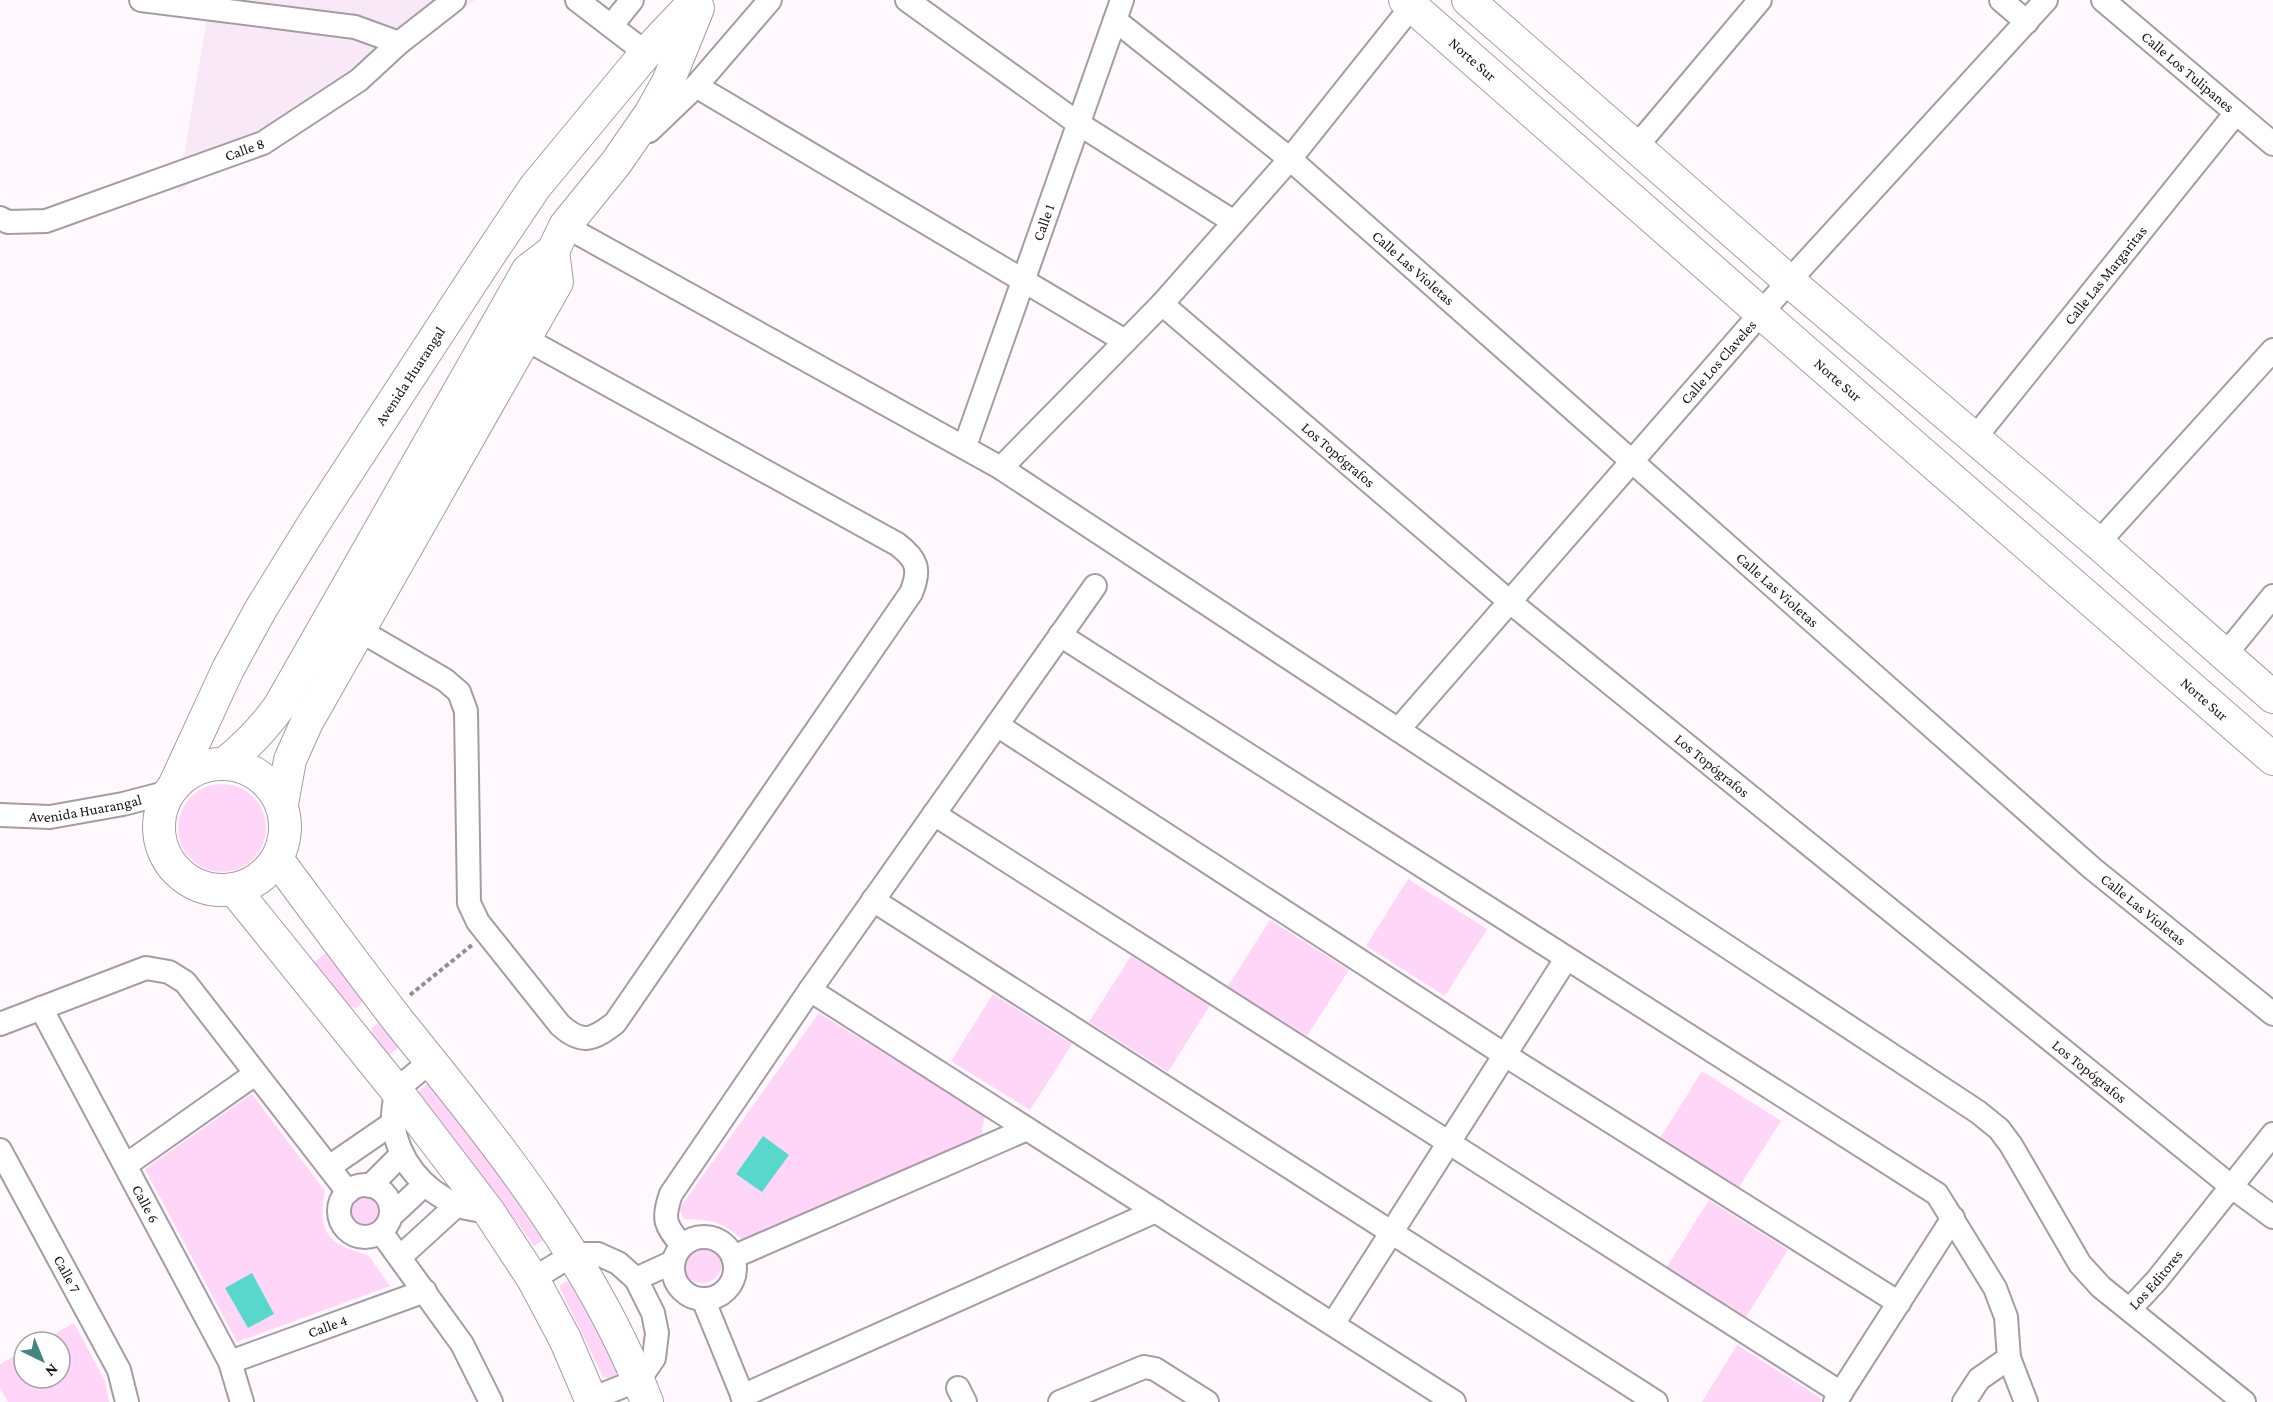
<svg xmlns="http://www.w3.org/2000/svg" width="2273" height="1402" font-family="'Crimson Pro',serif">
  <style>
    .built { fill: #f9e9f6 }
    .green { fill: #ffd6f8 }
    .water { fill: #58d8cb }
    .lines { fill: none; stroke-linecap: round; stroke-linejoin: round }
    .street-casing { stroke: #a59ca3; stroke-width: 26 }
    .secondary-casing { stroke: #a59ca3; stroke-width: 34 }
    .path { stroke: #928e92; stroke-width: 4; stroke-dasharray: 4.5 3; stroke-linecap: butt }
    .street { stroke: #fff; stroke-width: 22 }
    .secondary { stroke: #fff; stroke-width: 32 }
    .labels { text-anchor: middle; stroke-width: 4.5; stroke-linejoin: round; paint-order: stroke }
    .street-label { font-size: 15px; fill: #181518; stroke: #fff }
  </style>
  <rect width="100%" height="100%" fill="#fff9fe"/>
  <polygon class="built" points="210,0 476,0 178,192"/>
  <g class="green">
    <circle cx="222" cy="828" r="44"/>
    <polygon points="1408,879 1487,929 1445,996 1366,946"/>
    <polygon points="1270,920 1349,970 1307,1036 1228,986"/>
    <polygon points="326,953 362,998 361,1004 356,1008 349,1006 314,962"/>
    <polygon points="1131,956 1210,1005 1168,1072 1089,1022"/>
    <polygon points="993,994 1072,1044 1030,1110 951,1061"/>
    <path d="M819,1013L985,1116L981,1136L742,1239C722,1222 711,1219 684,1219L679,1209Z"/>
    <polygon points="378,1023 382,1024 400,1046 389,1055 371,1033 372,1028"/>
    <polygon points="1702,1071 1781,1121 1739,1187 1660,1138"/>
    <polygon points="429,1083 503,1177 546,1239 534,1246 493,1190 417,1092"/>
    <path d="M252,1094L325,1191C317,1232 328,1245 368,1255L390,1286L237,1342L145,1169Z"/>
    <circle cx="364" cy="1212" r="20"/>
    <polygon points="1709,1200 1788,1250 1746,1317 1667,1267"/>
    <circle cx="702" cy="1263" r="20"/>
    <polygon points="570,1279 618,1369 616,1375 609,1378 603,1377 559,1286"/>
    <polygon points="74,1323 105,1381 109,1402 8,1402 0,1388 0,1364 24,1351 24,1378 60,1378 60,1342 40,1342"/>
    <polygon points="1737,1345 1822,1399 1820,1402 1702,1402"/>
  </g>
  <g class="water">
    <polygon points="763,1136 789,1155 762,1192 736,1174"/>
    <polygon points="252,1273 274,1314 248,1328 225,1288"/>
  </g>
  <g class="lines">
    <g class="street-casing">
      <g id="street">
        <polyline points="141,0 355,27 399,43"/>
        <polyline points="577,0 646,53"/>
        <polyline points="907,0 1079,124 1234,222"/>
        <polyline points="2001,0 2027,22"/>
        <path id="s1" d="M2103,0L2273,144"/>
        <path id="s2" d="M1115,20L1290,159L2093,869L2273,1014"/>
        <polyline points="611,26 632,0"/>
        <polyline points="696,86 1125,341"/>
        <polyline points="649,131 696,86 770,0"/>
        <polyline points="1636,147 1760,0"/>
        <path id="s3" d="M0,218L8,222L46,221L263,143L359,80L399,43L454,0"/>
        <polyline points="565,226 1001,468 1978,1112 1999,1129 2011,1145 2080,1264 2101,1287 2244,1402"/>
        <path id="s4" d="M1162,304L1510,602L2232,1187L2273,1217"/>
        <path id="s5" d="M1974,439L2236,113"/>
        <path id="s6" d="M965,446L1122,0"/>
        <polyline points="1001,468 1162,304 1290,159 1412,6"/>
        <polyline points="2098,543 2273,350"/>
        <path d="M359,630L445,680L459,692L466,711L469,903L478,922L560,1025C582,1045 593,1040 615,1023L911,593C921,569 917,559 897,544L511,331"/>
        <polyline points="1060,635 1937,1194 1995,1288 2006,1317 2009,1358 2026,1402"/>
        <polyline points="2225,655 2273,596"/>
        <polyline points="997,725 1505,1055 1899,1303"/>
        <path id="s7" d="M1398,730L1789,281L2046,0"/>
        <polyline points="934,814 1841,1393"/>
        <path id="s8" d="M0,815L50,817L123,804L169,792"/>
        <polyline points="873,900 1656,1402"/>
        <polyline points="810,990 1454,1402"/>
        <path id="s9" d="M41,1008L230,1362L242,1402"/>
        <polyline points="0,1024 146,968 169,972 185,982 348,1192"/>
        <path d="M431,1061L396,1090C395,1101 392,1113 393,1123C398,1161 423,1190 457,1205C466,1209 478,1210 489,1212"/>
        <path id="s10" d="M0,1150L119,1370L127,1402"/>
        <polyline points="126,1165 255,1074"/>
        <polyline points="329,1167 393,1123"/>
        <circle cx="365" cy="1211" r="26"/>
        <polyline points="370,1186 402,1154"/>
        <polyline points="391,1216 424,1185"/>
        <polyline points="381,1232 462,1344 491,1402"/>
        <circle cx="704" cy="1268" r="31"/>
        <path d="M682,1245C665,1226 662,1219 671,1194L810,990L1095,586"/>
        <polyline points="400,1257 457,1205"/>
        <polyline points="733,1257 1027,1129"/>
        <polyline points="533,1279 574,1254 598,1254 618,1263 636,1279 653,1313 657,1333 654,1358 639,1380 591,1399"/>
        <polyline points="636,1279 673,1262"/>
        <polyline points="703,1299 745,1402"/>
        <path id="s11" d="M2130,1309L2157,1280L2273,1134"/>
        <polyline points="1333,1324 1566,959"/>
        <path id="s12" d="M230,1362L425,1291"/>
        <polyline points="958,1388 965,1402"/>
        <polyline points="742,1396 1156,1211"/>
        <polyline points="1060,1402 1144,1367 1155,1369 1207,1402"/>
        <polyline points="1835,1402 1953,1218"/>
        <polyline points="1964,1402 1979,1379 2009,1358"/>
      </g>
    </g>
    <g class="secondary-casing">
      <g id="secondary">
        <path id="s13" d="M1405,0L1761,313L2273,759"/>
        <polyline points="1468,0 1789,281 2098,543 2273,697"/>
        <circle cx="222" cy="827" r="63"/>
        <path d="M224,764C246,747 263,729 279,707L528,270L553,251L565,226L616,163L650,114L668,82L698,8"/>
        <path id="s14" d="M174,786L228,669L262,607L314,523L486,260L535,187L646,53L696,0"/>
        <polyline points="282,804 290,760 307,722 557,282 553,251"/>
        <path d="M277,859C318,914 358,969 400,1023C495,1141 592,1259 647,1402"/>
        <polyline points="234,889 396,1090 489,1212 533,1279 565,1339 592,1402"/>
      </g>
    </g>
    <polyline class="path" points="410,995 472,945"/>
    <use href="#street" class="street"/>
    <use href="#secondary" class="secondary"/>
  </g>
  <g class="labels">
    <g class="street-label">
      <text dy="5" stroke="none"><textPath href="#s13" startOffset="90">Norte Sur</textPath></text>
      <text dy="5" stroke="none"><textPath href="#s1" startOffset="111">Calle Los Tulipanes</textPath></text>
      <text dy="5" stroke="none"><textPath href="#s3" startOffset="258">Calle 8</textPath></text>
      <text dy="5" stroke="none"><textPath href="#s6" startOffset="237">Calle 1</textPath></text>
      <text dy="5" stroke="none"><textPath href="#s2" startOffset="388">Calle Las Violetas</textPath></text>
      <text dy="5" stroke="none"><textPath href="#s5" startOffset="210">Calle Las Margaritas</textPath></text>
      <text dy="5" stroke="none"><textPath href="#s7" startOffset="488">Calle Los Claveles</textPath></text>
      <text dy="5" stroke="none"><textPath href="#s14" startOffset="474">Avenida Huarangal</textPath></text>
      <text dy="5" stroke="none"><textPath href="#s13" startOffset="576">Norte Sur</textPath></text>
      <text dy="5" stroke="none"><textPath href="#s4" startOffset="232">Los Topógrafos</textPath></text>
      <text dy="5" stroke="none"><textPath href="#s2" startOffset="874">Calle Las Violetas</textPath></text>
      <text dy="5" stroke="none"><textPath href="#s13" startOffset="1062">Norte Sur</textPath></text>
      <text dy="5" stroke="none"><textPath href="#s4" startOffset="718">Los Topógrafos</textPath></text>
      <text dy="5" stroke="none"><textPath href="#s8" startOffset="86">Avenida Huarangal</textPath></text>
      <text dy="5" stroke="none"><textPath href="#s2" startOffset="1360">Calle Las Violetas</textPath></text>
      <text dy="5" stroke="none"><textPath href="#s4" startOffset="1204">Los Topógrafos</textPath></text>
      <text dy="5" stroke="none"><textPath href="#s9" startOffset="222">Calle 6</textPath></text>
      <text dy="5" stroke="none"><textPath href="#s10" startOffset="141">Calle 7</textPath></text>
      <text dy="5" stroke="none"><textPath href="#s11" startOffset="39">Los Editores</textPath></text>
      <text dy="5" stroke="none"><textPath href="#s12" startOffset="104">Calle 4</textPath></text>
    </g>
  </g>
  <g transform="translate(42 1360) rotate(137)"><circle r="28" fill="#ffffff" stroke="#a3a1a3" stroke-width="1.5"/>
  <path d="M0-4.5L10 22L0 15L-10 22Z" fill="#418780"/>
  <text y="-9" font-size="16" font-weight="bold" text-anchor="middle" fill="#181518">N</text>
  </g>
</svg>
